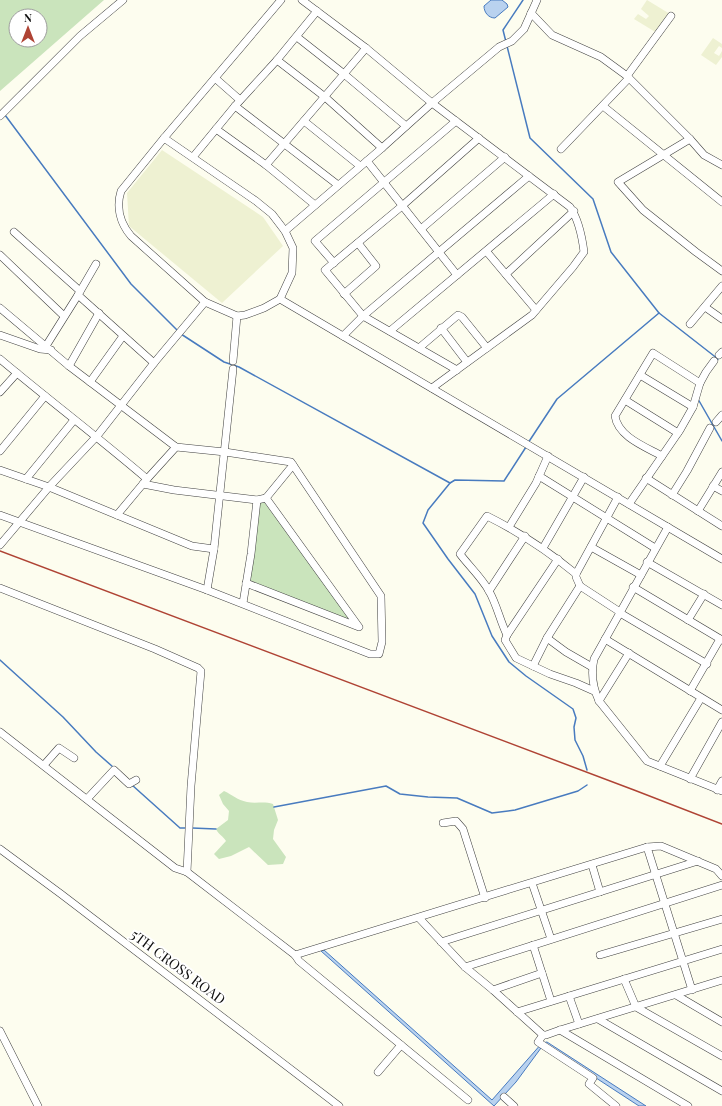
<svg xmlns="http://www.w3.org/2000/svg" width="722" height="1106" font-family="'Playfair Display',serif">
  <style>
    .farmland { fill: #eef1d2 }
    .green { fill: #cae4bc; fill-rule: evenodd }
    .water { fill: #b9d2ef; stroke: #487bbf }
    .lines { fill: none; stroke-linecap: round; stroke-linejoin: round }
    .stream { stroke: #487bbf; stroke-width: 1.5 }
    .minor-casing { stroke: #404040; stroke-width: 8 }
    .minor { stroke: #fff; stroke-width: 7 }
    .rail { stroke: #af4334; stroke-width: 1.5 }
    .labels { text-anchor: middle; stroke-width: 4; stroke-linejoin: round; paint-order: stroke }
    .street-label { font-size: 14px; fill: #0d0d0d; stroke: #fff }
  </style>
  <rect width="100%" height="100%" fill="#fdfdef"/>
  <g class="farmland">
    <polygon points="647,0 670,14 657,33 634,19 638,14 646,19 649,16 641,9"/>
    <polygon points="713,38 722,44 722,48 719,46 714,53 719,56 722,51 722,57 716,65 701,55"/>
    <polygon points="162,150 263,217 283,246 222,303 129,226 127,193"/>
  </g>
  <g class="green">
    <path d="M0,0H104L0,91ZM16,16H40V40H16Z"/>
    <polygon points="264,502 352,622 249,580 258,504"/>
    <path d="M224,791C233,795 237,800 247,802C256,804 264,801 273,804L278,820L274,830L273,839L286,857L283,864L268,865L249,847L231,856L219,859L214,854L226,841C223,836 218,834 216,829L228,820L229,811L223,804L219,795Z"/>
  </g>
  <g class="water">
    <path d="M491,0H502L507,4L508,7L495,18C489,18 484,13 484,6Z"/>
    <polygon points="324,950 492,1100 542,1043 547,1042 646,1106 639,1106 547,1046 541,1048 516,1082 494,1106 321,951"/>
  </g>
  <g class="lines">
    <g class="stream">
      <polyline points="506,42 503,30 523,0"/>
      <polyline points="507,46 530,138 593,199 611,252 659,313 557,399 528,443"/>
      <polyline points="5,115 131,284 177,330"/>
      <polyline points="659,313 718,359 717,361"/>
      <polyline points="181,334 224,362 239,367 450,483 428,510 423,523 448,559 475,594 492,636 509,662 526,676 573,709 576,718 574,727 575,740 583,756 587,770"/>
      <polyline points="698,399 722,441"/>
      <polyline points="450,483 455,480 504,481 526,447"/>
      <polyline points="0,660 63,717 96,752 113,767"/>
      <polyline points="132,785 180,828 186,828"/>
      <polyline points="274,807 386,786 400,794 428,797 457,798 492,813 515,810 578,791 587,785"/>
      <polyline points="192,828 216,829"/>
    </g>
    <g class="minor-casing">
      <g id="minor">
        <path d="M302,0L366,48L432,103L570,207C579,220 582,236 584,252L573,267L532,315L432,388"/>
        <polyline points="531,13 552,35 601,57 627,76 690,139 704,155 722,165"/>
        <polyline points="297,37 344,74 406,126"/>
        <polyline points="277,60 325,97 382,148"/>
        <polyline points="627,76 671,16"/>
        <polyline points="215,78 240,100"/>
        <polyline points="235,106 338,185"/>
        <polyline points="603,106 722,202"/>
        <polyline points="0,116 80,36 123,0"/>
        <polyline points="304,121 360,166"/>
        <polyline points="216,129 266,165 315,205"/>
        <path d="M164,138L256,201L272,214L285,231L293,248L292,273L280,299L264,308L245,315L237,316L205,302L131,236C120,223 116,207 121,191Z"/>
        <polyline points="164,138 281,0"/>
        <polyline points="690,139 618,182 643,210 696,252 722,271"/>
        <polyline points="561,149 629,78"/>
        <polyline points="193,157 235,106 277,60 317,11"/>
        <polyline points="367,161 457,275"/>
        <polyline points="266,165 344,74 366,48"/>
        <polyline points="421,229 505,157"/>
        <polyline points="285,231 382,148 432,103 499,47 512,41 524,29 537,0"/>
        <polyline points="14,232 80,291"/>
        <polyline points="487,252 536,310"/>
        <polyline points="0,255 64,316"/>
        <polyline points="334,263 315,241 456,121"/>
        <polyline points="506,274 574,211"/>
        <polyline points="344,294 376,266 358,243"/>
        <polyline points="78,295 96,264"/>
        <polyline points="280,299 722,559"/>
        <polyline points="705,307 722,319"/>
        <polyline points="0,308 69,366 176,447 225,452 291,462 381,596 382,642 379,654 370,654 207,590 0,515"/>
        <polyline points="690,324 722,286"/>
        <polyline points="441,328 467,362"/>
        <polyline points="390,331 554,194"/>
        <polyline points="0,335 40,349 51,350"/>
        <polyline points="343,336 363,316 529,176"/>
        <polyline points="46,346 78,295 154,363"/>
        <polyline points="419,348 458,315 462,317 487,348"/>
        <polyline points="719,355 722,352"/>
        <path d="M0,359C49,400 99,438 147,479"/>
        <polyline points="233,361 237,316"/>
        <polyline points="69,366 99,313"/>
        <polyline points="457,370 363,316 325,270 402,206 479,138"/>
        <polyline points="640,375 693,407"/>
        <polyline points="90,382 123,336"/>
        <polyline points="0,392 17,373"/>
        <polyline points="625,400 678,433"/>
        <polyline points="716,422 722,415"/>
        <polyline points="0,451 45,396"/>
        <path d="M662,456C646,447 618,437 615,416L653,353L700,383"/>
        <polyline points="0,470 49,487 192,546 214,549"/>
        <polyline points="539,476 655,548"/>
        <polyline points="646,478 722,526"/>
        <polyline points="26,479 74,420"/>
        <polyline points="143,484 174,490 257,500 266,498 359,627 246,583"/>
        <polyline points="713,486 722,491"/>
        <polyline points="672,495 687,471 710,428"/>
        <polyline points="618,497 576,574 576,577 580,586 620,612"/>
        <polyline points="266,498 293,465"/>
        <polyline points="629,504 680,430 693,407 700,383 706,372 714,361"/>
        <polyline points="698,511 722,472"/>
        <polyline points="117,515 147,479 176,447"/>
        <polyline points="509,527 536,483 548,456"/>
        <path d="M668,527L594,659C591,673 593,688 599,701L647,761L722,791"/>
        <polyline points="0,545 49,487 97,436 154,363 205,302"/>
        <polyline points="591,547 641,575"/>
        <polyline points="543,548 584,477"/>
        <polyline points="558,559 507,635 505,640 516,658 550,674 576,683 594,691"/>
        <polyline points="647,562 722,605"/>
        <polyline points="633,587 722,640"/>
        <polyline points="0,588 155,649 198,668 201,671 191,786 187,872"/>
        <polyline points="207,590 214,549 233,369"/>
        <polyline points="489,591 525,536"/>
        <polyline points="243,603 251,554 257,500"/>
        <polyline points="620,613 707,664"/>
        <polyline points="688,620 704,594"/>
        <path d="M507,635C500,621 497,605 489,591C482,578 469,566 460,554L487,516C519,532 548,551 576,574"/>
        <polyline points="547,638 566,652 592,667"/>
        <polyline points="605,639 722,710"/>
        <polyline points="533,666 547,638 580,586"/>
        <polyline points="690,691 720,639"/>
        <polyline points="599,701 629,653"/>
        <polyline points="0,732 175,868 187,872 295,955 299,961 468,1100"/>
        <polyline points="44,765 59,748 74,758"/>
        <polyline points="660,766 701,698"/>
        <polyline points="690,779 722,722"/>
        <polyline points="717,790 722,781"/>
        <polyline points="87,799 114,770 129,784 136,780"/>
        <polyline points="443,823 456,821 463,829 485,898"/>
        <polyline points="647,847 692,990"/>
        <polyline points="0,849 61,894 339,1106"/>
        <polyline points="592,865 600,892"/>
        <polyline points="532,883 551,939"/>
        <polyline points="419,918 465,967 493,990 543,1035 546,1035 560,1030 722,980"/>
        <polyline points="441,942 698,861"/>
        <polyline points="533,945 551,1001"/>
        <polyline points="295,955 647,847 661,846 716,869 722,876"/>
        <polyline points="600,955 722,919"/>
        <polyline points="465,967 722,885"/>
        <polyline points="624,979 636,1007 722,1056"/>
        <polyline points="493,990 542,973"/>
        <polyline points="676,995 722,1022"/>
        <polyline points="569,996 579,1024"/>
        <polyline points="517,1012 722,949"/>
        <polyline points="598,1019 722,1091"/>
        <polyline points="560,1030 688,1106"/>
        <polyline points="0,1031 38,1106"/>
        <polyline points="543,1035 538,1042 593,1078 589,1084 616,1106"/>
        <polyline points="378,1072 401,1045"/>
        <polyline points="504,1097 514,1106"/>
      </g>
    </g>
    <use href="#minor" class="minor"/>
    <polyline class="rail" points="0,551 634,790 722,824"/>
  </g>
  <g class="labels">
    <g class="street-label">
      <text transform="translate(178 967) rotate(37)" y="5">5TH CROSS ROAD</text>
    </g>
  </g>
  <g transform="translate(28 28)"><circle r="19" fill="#ffffff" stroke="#9e9e9e"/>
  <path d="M0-3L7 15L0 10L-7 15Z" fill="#af4334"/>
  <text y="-6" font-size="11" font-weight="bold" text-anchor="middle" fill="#0d0d0d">N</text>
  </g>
</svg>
